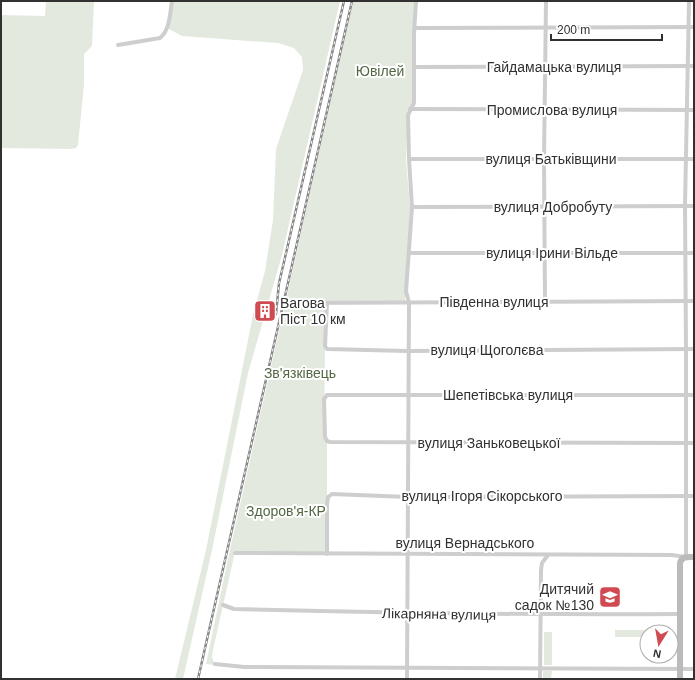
<svg xmlns="http://www.w3.org/2000/svg" width="695" height="680" font-family="Arial,sans-serif">
  <style>
    .green { fill: #e3e9de }
    .lines { fill: none; stroke-linecap: round; stroke-linejoin: round }
    .street { stroke: #cecece; stroke-width: 4 }
    .secondary { stroke: #bbb; stroke-width: 6 }
    .rail-casing { stroke: #868686; stroke-width: 2.5 }
    .rail { stroke: #fff; stroke-width: 1; stroke-dasharray: 3; stroke-linecap: butt }
    .labels { text-anchor: middle; stroke-width: 4; stroke-linejoin: round; paint-order: stroke }
    .street-label { font-size: 14px; fill: #313131; stroke: #fff }
    .park-label { font-size: 14px; fill: #536743; stroke: #fff }
    .poi-label { font-size: 14px; fill: #313131; stroke: #fff; text-anchor: start }
  </style>
  <rect width="100%" height="100%" fill="#fff"/>
  <g class="green">
    <polygon points="46,1 94,1 92,46 84,54 84,84 78,145 76,148 70,149 1,148 1,15 45,16"/>
    <polygon points="172,1 340,1 282,255 248,373 212,550 183,679 175,679 206,550 253,315 265,271 273,220 276,149 303,70 302,57 294,48 278,43 182,36 167,28"/>
    <polygon points="353,1 416,1 414,104 412,107 408,108 406,159 410,207 405,301 350,301 327,303 325,347 324,438 327,443 327,552 235,552 213,650 212,657 215,665 206,664 229,554"/>
    <polygon points="615,630 669,630 669,632 647,632 647,637 615,637"/>
    <rect x="544" y="632" width="8" height="33"/>
    <polygon points="543,671 552,671 551,679 543,679"/>
  </g>
  <g class="lines">
    <g class="street">
      <polyline points="415,28 694,27"/>
      <path d="M118,45L160,38C170,30 170,13 172,1"/>
      <polyline points="414,67 694,66"/>
      <polyline points="410,109 694,110"/>
      <polyline points="409,159 694,159"/>
      <polyline points="412,207 694,206"/>
      <polyline points="409,253 694,253"/>
      <polyline points="545,302 544,159 546,1"/>
      <polyline points="294,303 694,301"/>
      <polyline points="327,303 325,346 327,349 408,351 694,349"/>
      <polyline points="694,395 327,395 324,399 325,437 327,441 330,442 694,443"/>
      <polyline points="235,553 672,555 686,557 686,349 685,206 689,1"/>
      <polyline points="327,554 327,504 328,497 332,494 408,497 694,496"/>
      <path d="M223,605L234,609C383,613 531,615 680,614"/>
      <polyline points="215,664 244,667 694,669"/>
      <polyline points="407,679 409,303 406,291 412,207 409,159 408,115 414,103 414,34 416,1"/>
      <polyline points="540,679 541,570 542,563 548,555"/>
    </g>
    <path class="secondary" d="M680,679V563C682,556 687,557 694,557"/>
    <g class="rail-casing">
      <g id="rail">
        <polyline points="276,314 279,283 284,262 344,1"/>
        <polyline points="198,679 352,1"/>
      </g>
    </g>
    <use href="#rail" class="rail"/>
  </g>
  <defs>
    <g id="building-square" transform="scale(1.15)"><rect x="-9" y="-9" width="18" height="18" rx="4" fill="#d04b51" stroke="#fff"/><path d="M-4-6H4V6H1V3H-1V6H-4ZM-2.5-4.3h1.7v1.8h-1.7ZM.8-4.3h1.7v1.8H.8ZM-2.5-1h1.7V.8h-1.7ZM.8-1h1.7V.8H.8Z" fill="#fff"/></g>
    <g id="school-square" transform="scale(1.15)"><rect x="-9" y="-9" width="18" height="18" rx="4" fill="#d04b51" stroke="#fff"/><path d="M0-5L7-2L0 1L-7-2ZM-4 1L0 2.5L4 1V4Q0 6-4 4Z" fill="#fff"/></g>
  </defs>
  <g fill-rule="evenodd">
    <use href="#building-square" x="265" y="311"/>
    <use href="#school-square" x="610" y="597"/>
  </g>
  <g class="labels">
    <g class="street-label">
      <text x="554" y="72">Гайдамацька вулиця</text>
      <text x="552" y="115">Промислова вулиця</text>
      <text x="551" y="164">вулиця Батьківщини</text>
      <text x="553" y="212">вулиця Добробуту</text>
      <text x="552" y="258">вулиця Ірини Вільде</text>
      <text x="494" y="307">Південна вулиця</text>
      <text x="487" y="355">вулиця Щоголєва</text>
      <text x="508" y="400">Шепетівська вулиця</text>
      <text x="489" y="448">вулиця Заньковецької</text>
      <text x="482" y="501">вулиця Ігоря Сікорського</text>
      <text x="465" y="548">вулиця Вернадського</text>
      <text transform="translate(439 614) rotate(1)" y="5">Лікарняна вулиця</text>
    </g>
    <g class="park-label">
      <text x="380" y="76">Ювілей</text>
      <text x="300" y="378">Зв'язківець</text>
      <text x="286" y="516">Здоров'я-КР</text>
    </g>
    <g class="poi-label">
      <text x="280" y="308">Вагова<tspan x="280" dy="16">Піст 10 км</tspan></text>
      <text x="594" y="594" text-anchor="end">Дитячий<tspan x="594" dy="16">садок №130</tspan></text>
    </g>
  </g>
  <rect width="695" height="680" fill="none" stroke="#313131" stroke-width="4"/>
  <g transform="translate(659 644) rotate(191)"><circle r="19" fill="#ffffff" stroke="#adadad"/>
  <path d="M0-3L7 15L0 10L-7 15Z" fill="#d04b51"/>
  <text y="-6" font-size="11" font-weight="bold" text-anchor="middle" fill="#313131">N</text>
  </g>
  <path d="M551 34v6h111v-6" fill="none" stroke="#313131" stroke-width="2"/>
  <text x="557" y="34" font-size="12" fill="#313131" stroke="#ffffff" stroke-width="3" paint-order="stroke">200 m</text>
</svg>
